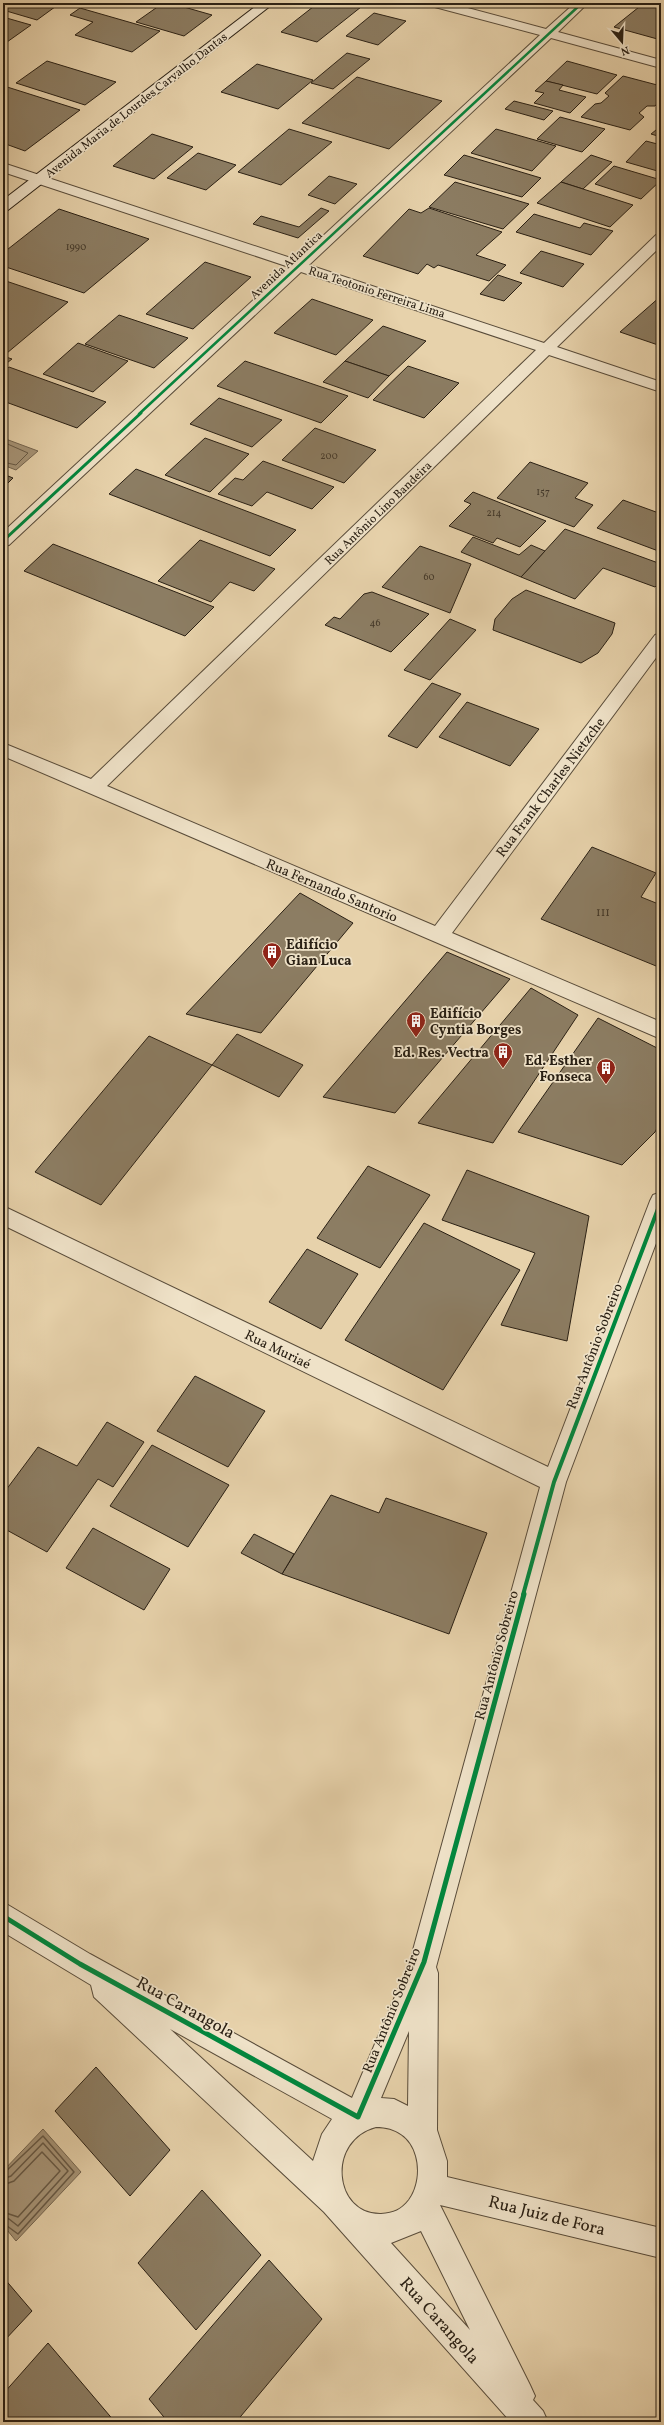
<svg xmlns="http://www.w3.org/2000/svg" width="664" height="2425" font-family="Vollkorn,serif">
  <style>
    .water { fill: #a79578; stroke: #756650 }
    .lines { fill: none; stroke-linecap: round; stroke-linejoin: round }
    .shore-far1 { stroke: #685a46; stroke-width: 1 }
    .shore { stroke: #685a46; stroke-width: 1.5 }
    .building { fill: #8c7d63; stroke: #2a2014 }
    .street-casing { stroke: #594c3a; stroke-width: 2 }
    .secondary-casing { stroke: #2a2014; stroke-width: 2 }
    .street { fill: #efe2c8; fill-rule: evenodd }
    .secondary { fill: #efe2c8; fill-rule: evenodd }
    .cycleway-far3-casing { stroke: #efe2c8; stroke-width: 4 }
    .cycleway-far2-casing { stroke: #efe2c8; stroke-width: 5 }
    .cycleway-far1-casing { stroke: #efe2c8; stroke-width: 6 }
    .cycleway-casing { stroke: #efe2c8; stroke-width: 8 }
    .cycleway-far3 { stroke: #00873e; stroke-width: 2.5 }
    .cycleway-far2 { stroke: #00873e; stroke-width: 3 }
    .cycleway-far1 { stroke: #00873e; stroke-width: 4 }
    .cycleway { stroke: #00873e; stroke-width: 5 }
    .labels { text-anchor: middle; stroke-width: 3.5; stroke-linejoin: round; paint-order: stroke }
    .far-number-label { font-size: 10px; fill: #423728 }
    .far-street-label { font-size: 12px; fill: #2a2014; stroke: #efe2c8 }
    .number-label { font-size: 12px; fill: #423728 }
    .street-label { font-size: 14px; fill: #2a2014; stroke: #efe2c8 }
    .poi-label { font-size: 14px; font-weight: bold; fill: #2a2014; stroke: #efe2c8; text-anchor: start }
    .near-street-label { font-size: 17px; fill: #2a2014; stroke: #efe2c8 }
  </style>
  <rect width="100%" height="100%" fill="#e7d2ab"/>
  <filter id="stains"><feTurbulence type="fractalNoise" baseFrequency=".005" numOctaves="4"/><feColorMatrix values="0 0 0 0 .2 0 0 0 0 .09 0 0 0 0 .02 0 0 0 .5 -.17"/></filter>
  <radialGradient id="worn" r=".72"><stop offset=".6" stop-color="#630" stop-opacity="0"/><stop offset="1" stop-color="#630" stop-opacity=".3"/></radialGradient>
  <g class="water">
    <polygon points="3,438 38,451 16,470 3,465"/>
    <polygon points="43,2129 81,2172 16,2241 3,2225 3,2171"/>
  </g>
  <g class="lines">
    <polyline class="shore-far1" points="3,442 28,453 16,465 3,462"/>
    <g class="shore">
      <polyline points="3,2174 43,2136 74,2172 18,2234 3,2223"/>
      <polyline points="3,2179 11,2176 43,2143 68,2171 18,2226 9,2219 3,2218"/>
      <polyline points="3,2185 14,2181 42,2152 60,2171 18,2217 3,2212"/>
    </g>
  </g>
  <g class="building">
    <polygon points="3,3 54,3 59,4 37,20 3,10"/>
    <polygon points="163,3 170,3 212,15 184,36 136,22"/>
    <polygon points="318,3 346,3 361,7 317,42 281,32"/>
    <polygon points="530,3 551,3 546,7"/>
    <polygon points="644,3 661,3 661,40 614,27"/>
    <polygon points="80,8 160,31 132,52 75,35 93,22 70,15"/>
    <polygon points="374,13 406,21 378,45 346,36"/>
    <polygon points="3,17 31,25 7,42 3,40"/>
    <polygon points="347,53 370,59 333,89 311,83"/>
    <polygon points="47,61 116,82 85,105 16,83"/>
    <polygon points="567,61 617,75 597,94 546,81"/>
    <polygon points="257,64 313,80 278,109 221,92"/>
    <polygon points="623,76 661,86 661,99 655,106 647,106 639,113 644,117 630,130 581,117 595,104 601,103 609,96 605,93"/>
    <polygon points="357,77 442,101 389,149 302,123"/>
    <polygon points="546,81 563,85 559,90 586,97 570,113 534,103 544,93 535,91"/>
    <polygon points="3,87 4,86 80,110 25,151 3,143"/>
    <polygon points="514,101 553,111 544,120 505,109"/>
    <polygon points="560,117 605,129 582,152 537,139"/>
    <polygon points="661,126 661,137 651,134"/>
    <polygon points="289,129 332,142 281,185 238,172"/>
    <polygon points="496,129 556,146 532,171 471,153"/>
    <polygon points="152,134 193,147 154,179 113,166"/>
    <polygon points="646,141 661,145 661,172 626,162"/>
    <polygon points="198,153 236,165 206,190 167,178"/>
    <polygon points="464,155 541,178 522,197 444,175"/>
    <polygon points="591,155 612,162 583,189 561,182"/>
    <polygon points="614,166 661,180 641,199 595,184"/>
    <polygon points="329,176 357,184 335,204 308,195"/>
    <polygon points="455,182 529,204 503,229 429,207"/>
    <polygon points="561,182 583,189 633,205 610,227 537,203"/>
    <polygon points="321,208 329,211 298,238 253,224 261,216 299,227"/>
    <polygon points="429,208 502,232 476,255 506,265 489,281 438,265 434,268 427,264 418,274 363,256 409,209 421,213"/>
    <polygon points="59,209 149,239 84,293 3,266 3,253"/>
    <polygon points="534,214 580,228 584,223 613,231 591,255 516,232"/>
    <polygon points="541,251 584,264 563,287 520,273"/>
    <polygon points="205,262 251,277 193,329 146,314"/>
    <polygon points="498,275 522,283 504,301 480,294"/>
    <polygon points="3,280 68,302 7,353 3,351"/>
    <polygon points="661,296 661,346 620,332"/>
    <polygon points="312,299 373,320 336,355 274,333"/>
    <polygon points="119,315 188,338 154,368 85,344"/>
    <polygon points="383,326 426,341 389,376 345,361"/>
    <polygon points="78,343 128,361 93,392 43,374"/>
    <polygon points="3,356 12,359 3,366"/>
    <polygon points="245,361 348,396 321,423 217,386"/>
    <polygon points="345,361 389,376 368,398 323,382"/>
    <polygon points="408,366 459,383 424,418 373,400"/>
    <polygon points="9,367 106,402 77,428 3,401 3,372"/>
    <polygon points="219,398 282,420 252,447 190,424"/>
    <polygon points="315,428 376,450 344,483 282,460"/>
    <polygon points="205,438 249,454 210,492 165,475"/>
    <polygon points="263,461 334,487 312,509 267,492 252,506 218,494 235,478 243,480"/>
    <polygon points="530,462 588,483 575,498 593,505 574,527 497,498"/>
    <polygon points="136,469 296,530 270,556 109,494"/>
    <polygon points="3,474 13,478 3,488"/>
    <polygon points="473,492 546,521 520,547 497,538 493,543 449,526 471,504 464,501"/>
    <polygon points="623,500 656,512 661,507 661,552 597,528"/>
    <polygon points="565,529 661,564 661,581 655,587 603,568 575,599 521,577"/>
    <polygon points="473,537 519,555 531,545 545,551 521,577 461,552"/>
    <polygon points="200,540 275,569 254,591 230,582 211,602 158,581"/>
    <polygon points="53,544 214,607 185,636 24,571"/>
    <polygon points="420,546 471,564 450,613 382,587"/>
    <polygon points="526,590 615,623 612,634 598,653 581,663 493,630 495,619 512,599"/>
    <polygon points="372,592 429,614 391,652 325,625 334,617 340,619 364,594"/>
    <polygon points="450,619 476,630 430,680 404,670"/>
    <polygon points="432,683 461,694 417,748 388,736"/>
    <polygon points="467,702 539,729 510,766 439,737"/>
    <polygon points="592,847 656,873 641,897 661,905 661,968 541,919"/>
    <polygon points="300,893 353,923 261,1033 186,1014"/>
    <polygon points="447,952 510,979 395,1113 323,1097"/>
    <polygon points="531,988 578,1015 493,1143 418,1123"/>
    <polygon points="598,1018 661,1050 661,1121 655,1132 622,1165 518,1132"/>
    <polygon points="237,1034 303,1065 279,1097 212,1065"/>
    <polygon points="149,1036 212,1065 101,1205 35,1172"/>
    <polygon points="368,1166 430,1195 380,1268 317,1238"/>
    <polygon points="467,1170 589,1216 567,1341 501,1325 535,1253 442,1220"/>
    <polygon points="424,1223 520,1270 443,1390 345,1340"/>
    <polygon points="307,1249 358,1274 321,1329 269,1302"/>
    <polygon points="195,1376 265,1411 228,1467 157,1431"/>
    <polygon points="107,1422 144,1442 113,1487 98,1479 47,1552 3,1528 3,1494 38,1447 77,1466"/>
    <polygon points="152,1445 229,1485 188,1547 110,1506"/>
    <polygon points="331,1495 379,1513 386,1498 487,1533 449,1634 282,1574"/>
    <polygon points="93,1528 170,1569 144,1610 66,1568"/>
    <polygon points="254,1534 294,1554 282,1574 241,1553"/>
    <polygon points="96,2067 170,2150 130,2196 55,2111"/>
    <polygon points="202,2190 261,2255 196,2330 138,2263"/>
    <polygon points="269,2260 322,2319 236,2422 168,2422 149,2399"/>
    <polygon points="3,2277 32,2311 3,2342"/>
    <polygon points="48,2343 115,2422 3,2422 3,2394"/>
  </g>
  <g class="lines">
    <g class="street-casing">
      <g id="street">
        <polygon points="429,3 449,3 546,29 575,3 588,3 558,32 661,60 661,68 551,38 309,265 544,343 656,235 661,234 661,246 557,347 661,382 661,392 549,355 107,786 435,926 655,635 661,633 661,651 452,933 661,1022 661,1039 3,756 3,743 91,779 536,350 301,272 9,545 3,546 3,532 289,267 3,172 3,163 297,260 540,35 431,6"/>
        <path d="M661,1192V1230L566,1482L436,1967L438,1973L437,2130L447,2161V2177L661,2228V2258L440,2205L530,2385L535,2396L533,2400L543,2411L548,2422H511L324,2212L94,1997L91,1985L3,1932V1902L90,1954L352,2098L410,1961L540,1487L3,1225V1206L548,1467L650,1201L653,1195ZM170,2029L332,2119L322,2134L313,2161ZM409,2031L408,2106L394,2099L381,2098ZM376,2127C396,2127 411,2137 416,2156C420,2170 418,2188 409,2200C401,2210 394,2213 381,2214C333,2215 326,2140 376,2127ZM421,2231L470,2330L391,2243Z"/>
      </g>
    </g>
    <g class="secondary-casing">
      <polygon id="secondary" points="260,3 274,3 8,210 3,211 3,200"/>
    </g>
    <use href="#street" class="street"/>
    <use href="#secondary" class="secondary"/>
    <g class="cycleway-far3-casing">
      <polyline id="cycleway-far3" points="139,414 582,3"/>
    </g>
    <g class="cycleway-far2-casing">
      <polyline id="cycleway-far2" points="3,541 141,413"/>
    </g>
    <g class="cycleway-far1-casing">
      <polyline id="cycleway-far1" points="523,1595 554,1482 661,1201"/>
    </g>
    <g class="cycleway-casing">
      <polyline id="cycleway" points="3,1916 80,1964 358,2117 424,1962 524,1594"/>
    </g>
    <use href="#cycleway-far3" class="cycleway-far3"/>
    <use href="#cycleway-far2" class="cycleway-far2"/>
    <use href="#cycleway-far1" class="cycleway-far1"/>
    <use href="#cycleway" class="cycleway"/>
  </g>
  <defs>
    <g id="building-pin" transform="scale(1)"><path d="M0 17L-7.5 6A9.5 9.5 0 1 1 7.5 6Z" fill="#8f2418" stroke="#efe2c8"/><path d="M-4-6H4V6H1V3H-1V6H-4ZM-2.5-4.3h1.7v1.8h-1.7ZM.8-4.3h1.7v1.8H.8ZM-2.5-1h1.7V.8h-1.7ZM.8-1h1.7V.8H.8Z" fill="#fff"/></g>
  </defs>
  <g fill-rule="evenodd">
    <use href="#building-pin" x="272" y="952"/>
    <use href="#building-pin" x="416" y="1021"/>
    <use href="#building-pin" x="503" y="1052"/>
    <use href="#building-pin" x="606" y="1068"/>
  </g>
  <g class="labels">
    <g class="far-number-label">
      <text x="76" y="250">1990</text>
      <text x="329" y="459">200</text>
      <text x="543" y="495">157</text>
      <text x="494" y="516">214</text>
      <text x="429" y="580">60</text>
      <text x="375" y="626">46</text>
    </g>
    <g class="far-street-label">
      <text transform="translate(136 105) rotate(-38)" y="4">Avenida Maria de Lourdes Carvalho Dantas</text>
      <text transform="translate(286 265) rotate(-43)" y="4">Avenida Atlantica</text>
      <text transform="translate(377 292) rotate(18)" y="4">Rua Teotonio Ferreira Lima</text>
      <text transform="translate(378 513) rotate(-44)" y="4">Rua Antônio Lino Bandeira</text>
    </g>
    <g class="number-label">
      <text x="603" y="916">111</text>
    </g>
    <g class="street-label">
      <text transform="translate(550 787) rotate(-53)" y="5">Rua Frank Charles Nietzche</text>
      <text transform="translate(332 890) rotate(23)" y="5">Rua Fernando Santorio</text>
      <text transform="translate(594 1346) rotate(-69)" y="5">Rua Antônio Sobreiro</text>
      <text transform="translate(278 1349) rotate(26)" y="5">Rua Muriaé</text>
      <text transform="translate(496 1655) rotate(-75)" y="5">Rua Antônio Sobreiro</text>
      <text transform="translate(391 2010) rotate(-68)" y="5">Rua Antônio Sobreiro</text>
    </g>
    <g class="poi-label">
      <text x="286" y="949">Edifício<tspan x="286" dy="16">Gian Luca</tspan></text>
      <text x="430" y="1018">Edifício<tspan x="430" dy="16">Cyntia Borges</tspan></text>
      <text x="489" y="1057" text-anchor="end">Ed. Res. Vectra</text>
      <text x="592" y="1065" text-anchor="end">Ed. Esther<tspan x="592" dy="16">Fonseca</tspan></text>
    </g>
    <g class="near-street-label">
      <text transform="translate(186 2007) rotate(29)" y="6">Rua Carangola</text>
      <text transform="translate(547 2215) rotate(14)" y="6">Rua Juiz de Fora</text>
      <text transform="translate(440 2320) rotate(48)" y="6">Rua Carangola</text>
    </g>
  </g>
  <rect width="664" height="2425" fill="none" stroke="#e7d2ab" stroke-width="16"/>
  <rect x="4" y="4" width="656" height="2417" fill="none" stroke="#2a2014" stroke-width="2"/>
  <rect x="8" y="8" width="648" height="2409" fill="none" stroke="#2a2014"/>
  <g transform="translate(622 42) rotate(161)" stroke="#efe2c8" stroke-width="3" paint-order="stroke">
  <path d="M0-3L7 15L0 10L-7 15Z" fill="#2a2014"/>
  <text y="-6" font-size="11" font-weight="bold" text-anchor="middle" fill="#2a2014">N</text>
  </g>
  <rect width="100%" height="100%" filter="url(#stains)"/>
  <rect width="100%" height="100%" fill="url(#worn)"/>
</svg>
